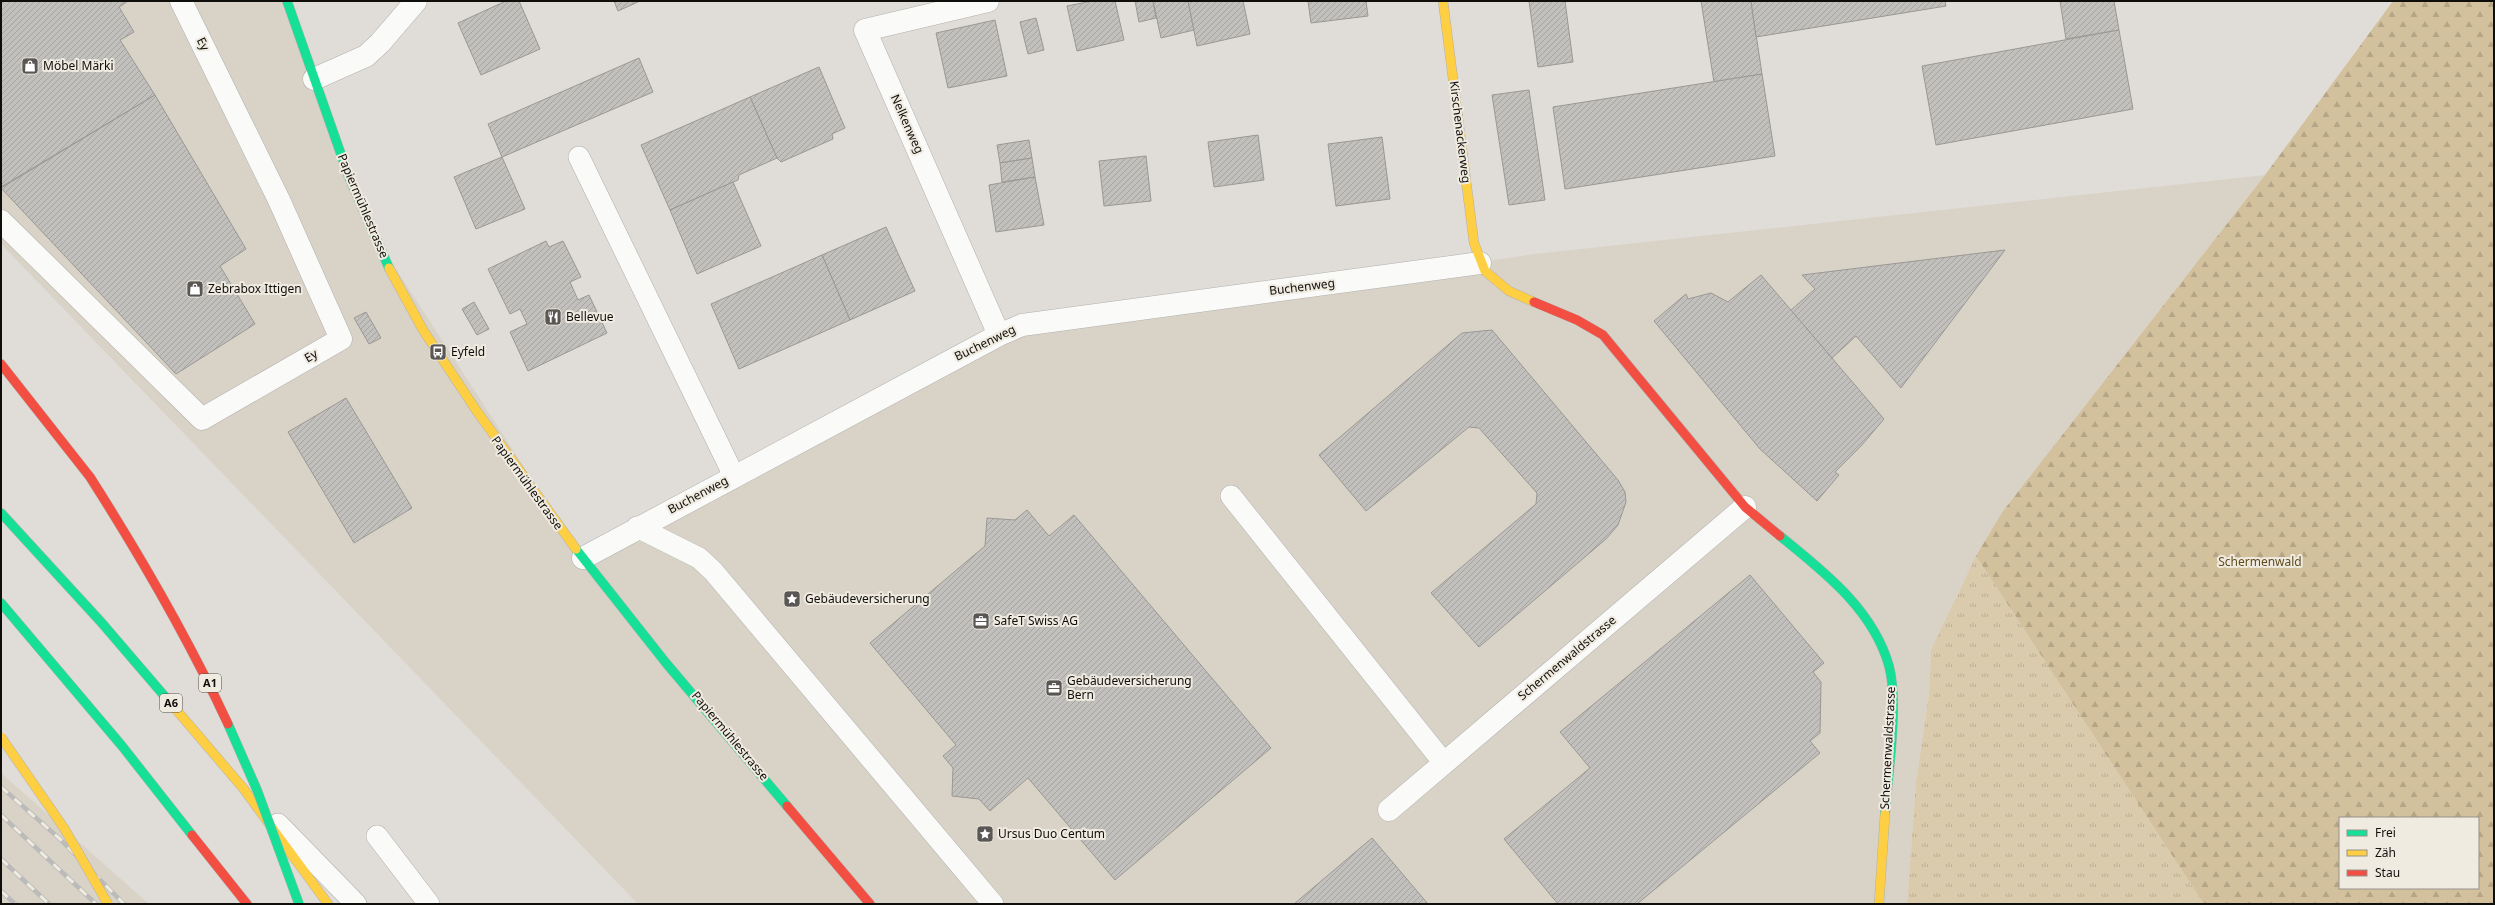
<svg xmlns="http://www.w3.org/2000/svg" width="2495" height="905" font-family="'Noto Sans',sans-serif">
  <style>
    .built { fill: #d9d3c7 }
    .grass { fill: url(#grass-tufts) }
    .forest { fill: url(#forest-firs); fill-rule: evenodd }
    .building { fill: url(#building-hatch); stroke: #9a9894 }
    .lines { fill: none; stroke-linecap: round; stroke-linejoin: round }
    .lane-casing { stroke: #b2b0ad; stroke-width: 22 }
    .street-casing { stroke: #b2b0ad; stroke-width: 23 }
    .fast-casing { stroke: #b2b0ad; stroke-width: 10 }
    .slow-casing { stroke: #b2b0ad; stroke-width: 10 }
    .jam-casing { stroke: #b2b0ad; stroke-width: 10 }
    .lane { stroke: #fafaf9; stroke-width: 21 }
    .street { stroke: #fafaf9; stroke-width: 22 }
    .fast { stroke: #16e098; stroke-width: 9 }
    .slow { stroke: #ffcf43; stroke-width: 9 }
    .jam { stroke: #f24e42; stroke-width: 9 }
    .rail-casing { stroke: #bbbbb9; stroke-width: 4.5 }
    .rail { stroke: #f0ebe1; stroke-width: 3; stroke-dasharray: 9; stroke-linecap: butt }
    .fast-bridge-casing { stroke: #b2b0ad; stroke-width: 10; stroke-linecap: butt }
    .slow-bridge-casing { stroke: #b2b0ad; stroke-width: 10; stroke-linecap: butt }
    .jam-bridge-casing { stroke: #b2b0ad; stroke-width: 10; stroke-linecap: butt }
    .fast-bridge { stroke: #16e098; stroke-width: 9 }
    .slow-bridge { stroke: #ffcf43; stroke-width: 9 }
    .jam-bridge { stroke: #f24e42; stroke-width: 9 }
    .labels { text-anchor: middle; stroke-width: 4; stroke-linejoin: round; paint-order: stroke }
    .shield { fill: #f0ebe1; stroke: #53504b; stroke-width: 1 }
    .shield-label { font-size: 11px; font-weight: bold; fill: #100e0b }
    .street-label { font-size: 12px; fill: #100e0b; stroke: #f0ebe1 }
    .poi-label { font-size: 12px; fill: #100e0b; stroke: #f0ebe1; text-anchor: start }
    .park-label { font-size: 12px; fill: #614b1c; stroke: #f0ebe1 }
  </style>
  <defs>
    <pattern id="grass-tufts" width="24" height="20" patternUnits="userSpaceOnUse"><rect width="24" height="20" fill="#dbcbad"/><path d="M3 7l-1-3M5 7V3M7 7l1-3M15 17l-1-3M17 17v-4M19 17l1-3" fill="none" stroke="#bbad94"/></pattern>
    <pattern id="forest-firs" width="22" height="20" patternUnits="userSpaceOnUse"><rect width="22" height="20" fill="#d3c19d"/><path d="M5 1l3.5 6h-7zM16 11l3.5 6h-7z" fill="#b4a586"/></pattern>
    <pattern id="building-hatch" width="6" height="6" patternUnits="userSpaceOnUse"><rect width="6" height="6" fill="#c2c0bc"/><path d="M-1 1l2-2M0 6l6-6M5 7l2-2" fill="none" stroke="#a6a4a0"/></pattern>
  </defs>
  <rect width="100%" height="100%" fill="#e0ddd8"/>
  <g class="built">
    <polygon points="1,1 287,1 370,229 583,558 999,335 1534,254 2265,175 2003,511 1960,588 1942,631 1931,650 1929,695 1916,782 1907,904 638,904 1,244"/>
    <polygon points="1,773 149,904 1,904"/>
  </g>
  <polygon class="grass" points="1976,556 2204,904 1907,904 1916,782 1929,695 1931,650"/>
  <path class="forest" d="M2393,1H2494V904H2204L1976,556L2003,511L2265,175ZM2340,818H2478V888H2340Z"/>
  <g class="building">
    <polygon points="1,1 128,1 119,7 134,32 120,40 155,95 1,187"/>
    <polygon points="506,1 519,1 540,49 481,75 458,23"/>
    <polygon points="614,1 640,1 618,11"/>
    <polygon points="1092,1 1115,1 1124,40 1077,51 1067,6"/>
    <polygon points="1135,1 1153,1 1156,18 1139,22"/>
    <polygon points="1153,1 1188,1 1194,30 1161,38"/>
    <polygon points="1188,1 1243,1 1250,34 1197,46"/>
    <polygon points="1308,1 1366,1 1368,16 1311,23"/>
    <polygon points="1529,1 1565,1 1573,62 1538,67"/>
    <polygon points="1701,1 1751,1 1762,74 1714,82"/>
    <polygon points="1751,1 1945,1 1946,6 1756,37"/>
    <polygon points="2060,1 2114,1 2119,30 2066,39"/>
    <polygon points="1036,18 1044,50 1028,54 1020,22"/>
    <polygon points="995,20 1007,76 948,88 936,33"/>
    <polygon points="2119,30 2133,109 1936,145 1922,66"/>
    <polygon points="639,58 653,92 502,157 488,124"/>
    <polygon points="819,67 845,128 832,134 833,139 781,162 777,158 750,97"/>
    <polygon points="1762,74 1775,156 1565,189 1553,107"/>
    <polygon points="1529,90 1545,200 1509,205 1492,95"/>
    <polygon points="155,95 246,249 220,266 255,324 176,374 1,188"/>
    <polygon points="750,97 777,158 739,175 738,180 670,210 641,145"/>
    <polygon points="1258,135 1264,180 1214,187 1208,142"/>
    <polygon points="1382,137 1390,199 1336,206 1328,144"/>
    <polygon points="1029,140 1032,158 1000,163 997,145"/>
    <polygon points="1146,156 1151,201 1104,206 1099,161"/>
    <polygon points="502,157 525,209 476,229 454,177"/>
    <polygon points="1032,158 1035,177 1002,182 1000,163"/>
    <polygon points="1035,177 1044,225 996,232 989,185"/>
    <polygon points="733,182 761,246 697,274 670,210"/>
    <polygon points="886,227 915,291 850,320 822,255"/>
    <polygon points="546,241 549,247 563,241 581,277 570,282 578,300 589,295 607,333 528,371 510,332 527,324 520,309 510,314 488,269"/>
    <polygon points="2005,250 1901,388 1856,336 1832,358 1790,311 1815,289 1802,275"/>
    <polygon points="822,255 850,320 739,369 711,304"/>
    <polygon points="1761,275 1884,419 1861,446 1835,472 1839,475 1817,501 1760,449 1654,321 1686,294 1688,299 1711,293 1728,302"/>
    <polygon points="474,302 489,329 477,335 462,309"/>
    <polygon points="366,312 381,338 369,344 354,318"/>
    <polygon points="1492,330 1618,480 1625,492 1626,502 1618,525 1606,539 1479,647 1431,593 1536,504 1537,493 1479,428 1469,427 1366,511 1319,455 1462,333"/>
    <polygon points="346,398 412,508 354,543 288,432"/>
    <polygon points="1027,510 1049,536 1074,515 1271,748 1115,880 1028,778 990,811 979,799 952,796 953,768 943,756 956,745 870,643 985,546 987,518 1015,520"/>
    <polygon points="1750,575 1824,663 1813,672 1821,682 1820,733 1810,741 1820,753 1637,904 1558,904 1504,839 1590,768 1560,732"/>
    <polygon points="1372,838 1428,904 1294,904"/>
  </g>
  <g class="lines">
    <g class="lane-casing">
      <g id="lane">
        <polyline points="579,157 734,476"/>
        <polyline points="1231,496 1444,763"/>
        <polyline points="637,527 699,558 713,571 993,904"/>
        <polyline points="278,824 356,904"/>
        <polyline points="377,836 429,904"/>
      </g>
    </g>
    <g class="street-casing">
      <g id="street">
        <polyline points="988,1 865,30 999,335"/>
        <polyline points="314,79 366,56 380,43 416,1"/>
        <polyline points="1,221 202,419 341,339 279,200 181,1"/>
        <polyline points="583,558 999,335 1022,325 1480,263"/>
        <polyline points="1389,810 1745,507"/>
      </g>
    </g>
    <g class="fast-casing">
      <g id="fast">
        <polyline points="287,1 349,177 389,268"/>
        <polyline points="1,513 101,622 173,706"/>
        <path d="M1780,536C1823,571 1873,609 1889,666C1899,703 1888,774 1885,814"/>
        <polyline points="576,549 666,663 787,806"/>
        <polyline points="1,603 122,746 192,835"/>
      </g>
    </g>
    <g class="slow-casing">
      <g id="slow">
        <polyline points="1443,1 1474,243 1485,271 1509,291 1534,302"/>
        <polyline points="389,268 423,330 476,410 576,549"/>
        <polyline points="173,706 243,788 328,904"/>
        <polyline points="1879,904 1885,814"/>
      </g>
    </g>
    <g class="jam-casing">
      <g id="jam">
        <polyline points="1534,302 1577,320 1603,335 1745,507 1780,536"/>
        <polyline points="1,364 90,477"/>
        <polyline points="787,806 870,904"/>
        <polyline points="192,835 247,904"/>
      </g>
    </g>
    <use href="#lane" class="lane"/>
    <use href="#street" class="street"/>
    <use href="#fast" class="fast"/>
    <use href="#slow" class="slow"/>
    <use href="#jam" class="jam"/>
    <g class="rail-casing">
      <g id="rail">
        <polyline points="1,787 60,839 124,904"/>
        <polyline points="1,815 96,904"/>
        <polyline points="1,859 49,904"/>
        <polyline points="1,891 15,904"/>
      </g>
    </g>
    <use href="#rail" class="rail"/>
    <g class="fast-bridge-casing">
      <polyline id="fast-bridge" points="228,724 257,790 299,904"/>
    </g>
    <g class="slow-bridge-casing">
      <polyline id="slow-bridge" points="1,737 64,828 108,904"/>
    </g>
    <g class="jam-bridge-casing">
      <path id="jam-bridge" d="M90,477C141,557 188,638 228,724"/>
    </g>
    <use href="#fast-bridge" class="fast-bridge"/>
    <use href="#slow-bridge" class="slow-bridge"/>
    <use href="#jam-bridge" class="jam-bridge"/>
  </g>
  <defs>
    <g id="shop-square" transform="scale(0.9)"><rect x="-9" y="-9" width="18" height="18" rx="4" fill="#595653" stroke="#f0ebe1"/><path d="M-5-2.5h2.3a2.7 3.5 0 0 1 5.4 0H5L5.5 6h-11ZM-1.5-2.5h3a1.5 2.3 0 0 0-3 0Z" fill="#fff"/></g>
    <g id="restaurant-square" transform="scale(0.9)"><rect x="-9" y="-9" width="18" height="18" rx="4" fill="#595653" stroke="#f0ebe1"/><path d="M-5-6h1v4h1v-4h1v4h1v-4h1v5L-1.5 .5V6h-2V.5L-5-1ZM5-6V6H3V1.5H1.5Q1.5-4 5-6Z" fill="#fff"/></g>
    <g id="bus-square" transform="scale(0.9)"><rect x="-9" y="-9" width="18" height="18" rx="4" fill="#595653" stroke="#f0ebe1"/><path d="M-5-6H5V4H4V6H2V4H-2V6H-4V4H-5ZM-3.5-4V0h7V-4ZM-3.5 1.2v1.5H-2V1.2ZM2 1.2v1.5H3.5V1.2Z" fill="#fff"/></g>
    <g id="sight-square" transform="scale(0.9)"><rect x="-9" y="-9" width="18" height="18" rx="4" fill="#595653" stroke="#f0ebe1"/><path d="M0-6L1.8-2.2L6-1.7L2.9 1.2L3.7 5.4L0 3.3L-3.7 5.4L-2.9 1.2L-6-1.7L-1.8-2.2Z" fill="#fff"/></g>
    <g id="office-square" transform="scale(0.9)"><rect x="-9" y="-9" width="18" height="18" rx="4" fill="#595653" stroke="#f0ebe1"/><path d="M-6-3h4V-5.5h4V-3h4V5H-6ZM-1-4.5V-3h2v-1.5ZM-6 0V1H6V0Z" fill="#fff"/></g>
  </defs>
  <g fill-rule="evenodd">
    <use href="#shop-square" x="30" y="66"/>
    <use href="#shop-square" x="195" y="289"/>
    <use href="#restaurant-square" x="553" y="317"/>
    <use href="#bus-square" x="438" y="352"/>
    <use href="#sight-square" x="792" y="599"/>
    <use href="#office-square" x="981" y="621"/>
    <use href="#office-square" x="1054" y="688"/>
    <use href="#sight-square" x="985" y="834"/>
  </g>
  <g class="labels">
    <g class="shield">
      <rect x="199" y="674" width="22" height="18" rx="3"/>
      <rect x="160" y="694" width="22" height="18" rx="3"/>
    </g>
    <g class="shield-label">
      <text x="210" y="687">A1</text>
      <text x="171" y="707">A6</text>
    </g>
    <g class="street-label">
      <text transform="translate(203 44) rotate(64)" y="4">Ey</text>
      <text transform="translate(907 124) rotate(66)" y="4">Nelkenweg</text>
      <text transform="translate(1460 132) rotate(83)" y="4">Kirschenackerweg</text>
      <text transform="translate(363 206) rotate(67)" y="4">Papiermühlestrasse</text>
      <text transform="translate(1302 287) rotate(-7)" y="4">Buchenweg</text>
      <text transform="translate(985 343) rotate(-26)" y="4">Buchenweg</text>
      <text transform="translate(311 356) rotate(-30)" y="4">Ey</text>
      <text transform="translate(527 483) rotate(54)" y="4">Papiermühlestrasse</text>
      <text transform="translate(698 495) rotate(-28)" y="4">Buchenweg</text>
      <text transform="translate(1567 658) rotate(-40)" y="4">Schermenwaldstrasse</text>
      <text transform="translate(730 736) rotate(50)" y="4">Papiermühlestrasse</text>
      <text transform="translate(1888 748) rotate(-87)" y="4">Schermenwaldstrasse</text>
    </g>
    <g class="poi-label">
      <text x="43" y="70">Möbel Märki</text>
      <text x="208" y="293">Zebrabox Ittigen</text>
      <text x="566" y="321">Bellevue</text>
      <text x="451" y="356">Eyfeld</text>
      <text x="805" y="603">Gebäudeversicherung</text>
      <text x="994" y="625">SafeT Swiss AG</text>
      <text x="1067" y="685">Gebäudeversicherung<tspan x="1067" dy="14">Bern</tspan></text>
      <text x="998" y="838">Ursus Duo Centum</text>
    </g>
    <g class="park-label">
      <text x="2260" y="566">Schermenwald</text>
    </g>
  </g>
  <rect width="2495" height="905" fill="none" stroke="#100e0b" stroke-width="4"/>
  <rect x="2339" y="817" width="140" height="72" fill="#f0ebe1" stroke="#96938b"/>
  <rect x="2347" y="830" width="20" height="6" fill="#16e098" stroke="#96938b"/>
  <text x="2375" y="837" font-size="12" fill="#100e0b">Frei</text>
  <rect x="2347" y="850" width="20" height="6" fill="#ffcf43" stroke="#96938b"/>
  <text x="2375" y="857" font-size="12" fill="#100e0b">Zäh</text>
  <rect x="2347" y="870" width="20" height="6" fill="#f24e42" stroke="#96938b"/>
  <text x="2375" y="877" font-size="12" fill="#100e0b">Stau</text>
</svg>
